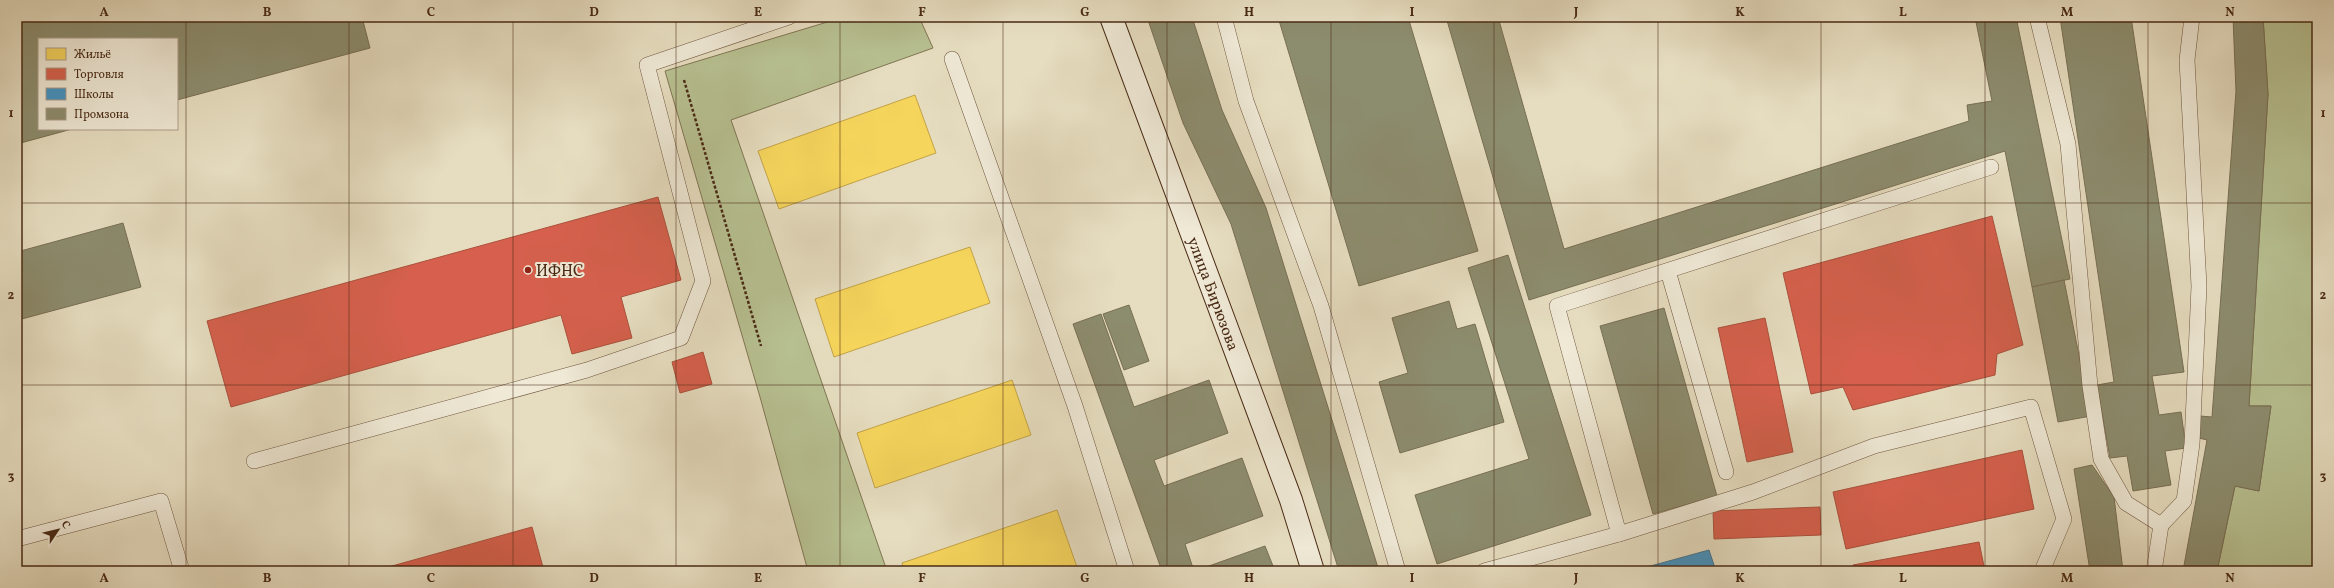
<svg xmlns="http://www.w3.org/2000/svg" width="2334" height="588" font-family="Vollkorn,serif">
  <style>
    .green { fill: #b7c091; stroke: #807553 }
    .homes { fill: #f6d55c; stroke: #c2a247 }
    .shops { fill: #d6604d; stroke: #ac503c }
    .schools { fill: #4393c3; stroke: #45748f }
    .industry { fill: #8c8c6e; stroke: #786f53 }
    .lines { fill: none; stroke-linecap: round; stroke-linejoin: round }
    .service-casing { stroke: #705740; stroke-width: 16 }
    .secondary-casing { stroke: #492a15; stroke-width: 24 }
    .path { stroke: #492a15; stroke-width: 2.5; stroke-dasharray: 3 2; stroke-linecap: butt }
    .service { stroke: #efe9d6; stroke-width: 15 }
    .secondary { stroke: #efe9d6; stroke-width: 22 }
    .grid { fill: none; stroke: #492a15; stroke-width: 1; stroke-opacity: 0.55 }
    .poi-dot { fill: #8f2418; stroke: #efe9d6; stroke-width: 1.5 }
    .labels { text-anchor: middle; stroke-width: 4; stroke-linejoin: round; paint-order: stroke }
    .poi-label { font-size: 16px; fill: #492a15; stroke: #efe9d6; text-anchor: start }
    .street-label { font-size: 16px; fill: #492a15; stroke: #efe9d6 }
    .neatline { fill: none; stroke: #492a15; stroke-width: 1.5 }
    .grid-label { font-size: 13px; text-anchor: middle; font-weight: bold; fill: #492a15 }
  </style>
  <rect width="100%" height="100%" fill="#e6ddc0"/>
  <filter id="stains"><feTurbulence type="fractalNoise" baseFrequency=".005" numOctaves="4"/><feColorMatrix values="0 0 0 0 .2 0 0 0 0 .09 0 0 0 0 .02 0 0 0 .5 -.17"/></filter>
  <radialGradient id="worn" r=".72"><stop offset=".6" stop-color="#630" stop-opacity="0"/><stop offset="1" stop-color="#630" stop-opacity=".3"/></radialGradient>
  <g class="green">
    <polygon points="844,17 919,17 933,48 731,120 887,571 808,571 760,397 665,71"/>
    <polygon points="2263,17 2317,17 2317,571 2217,571 2235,486 2259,491 2271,406 2249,406 2268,94"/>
  </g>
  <g class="homes">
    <polygon points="915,95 936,153 779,209 758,151"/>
    <polygon points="970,247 990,303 834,357 815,299"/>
    <polygon points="1012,380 1031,435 875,488 857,433"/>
    <polygon points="1057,510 1078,570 904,571 902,563"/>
  </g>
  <g class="shops">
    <polygon points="658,197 681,280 621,297 632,338 572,354 561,315 231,407 207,321"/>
    <polygon points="1992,216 2023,345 1997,354 1995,375 1853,410 1843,387 1811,394 1783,273"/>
    <polygon points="1765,318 1793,452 1747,462 1718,328"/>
    <polygon points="703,352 712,384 680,393 672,362"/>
    <polygon points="2022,450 2034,509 1846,549 1833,492"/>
    <polygon points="1820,507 1821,535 1714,539 1713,511"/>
    <polygon points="532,527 544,571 374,571"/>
    <polygon points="1979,542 1985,571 1854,571 1853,565"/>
  </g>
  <polygon class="schools" points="1709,550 1716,571 1648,571 1647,567"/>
  <g class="industry">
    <polygon points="17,17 362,17 370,48 177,100 177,39 39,39 39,129 72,129 17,144"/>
    <polygon points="1147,17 1192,17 1222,110 1266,208 1379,571 1339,571 1231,224 1183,123"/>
    <polygon points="1278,17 1408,17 1478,251 1359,286"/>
    <polygon points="1446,17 1498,17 1564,249 1969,121 1967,105 1992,101 1975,17 2016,17 2070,279 2032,287 2005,151 1529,300"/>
    <polygon points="2060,17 2131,17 2184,372 2152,376 2159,415 2181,412 2186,448 2165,451 2171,485 2133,491 2127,456 2110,458 2097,385 2114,382"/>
    <polygon points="2233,17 2263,17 2268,94 2249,406 2271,406 2259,491 2235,486 2217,571 2183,571 2207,440 2199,438 2200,416 2212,417 2236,91"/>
    <polygon points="123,223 141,287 18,320 17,252"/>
    <polygon points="1508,255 1591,515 1437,564 1415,495 1529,459 1468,268"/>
    <polygon points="2064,280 2091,416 2058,422 2032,287"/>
    <polygon points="1449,301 1457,329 1475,324 1504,422 1400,453 1379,382 1408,373 1392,318"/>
    <polygon points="1129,305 1149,361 1124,370 1103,314"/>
    <polygon points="1664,308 1717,496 1653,514 1600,326"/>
    <polygon points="1101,314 1134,407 1209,380 1228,433 1154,460 1164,486 1242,458 1263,516 1185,544 1194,571 1162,571 1073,324"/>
    <polygon points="2092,465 2114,497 2123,571 2090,571 2074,469"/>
    <polygon points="1265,546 1275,571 1195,571"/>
  </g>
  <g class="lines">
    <g class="service-casing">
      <g id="service">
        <polyline points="1224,17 1246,101 1321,306 1398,571"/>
        <polyline points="2037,17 2068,144 2090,386 2101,459 2126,503 2161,525 2154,571"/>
        <polyline points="952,59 1075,406 1127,571"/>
        <polyline points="1668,271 1726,472"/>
        <polyline points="254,461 587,370 681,338 703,281 647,65 789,17"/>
        <polyline points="2161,525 2184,501 2192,444 2199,286 2187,60 2192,17"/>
        <polyline points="1619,534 1557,306 1991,167"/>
        <polyline points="17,539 161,501 182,571"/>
        <polyline points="1484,571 1619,534 1753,492 1874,446 2031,407 2064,519 2042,571"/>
      </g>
    </g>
    <g class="secondary-casing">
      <g id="secondary">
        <path id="s1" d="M1111,17L1291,500L1313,571"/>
      </g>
    </g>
    <polyline class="path" points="684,80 761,346"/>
    <use href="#service" class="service"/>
    <use href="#secondary" class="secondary"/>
  </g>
  <path class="grid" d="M186,17V571M349,17V571M513,17V571M676,17V571M840,17V571M1003,17V571M1167,17V571M1331,17V571M1494,17V571M1658,17V571M1821,17V571M1985,17V571M2148,17V571M17,203H2317M17,385H2317"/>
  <circle class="poi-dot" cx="528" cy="270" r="4"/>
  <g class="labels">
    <g class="poi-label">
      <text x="536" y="276">ИФНС</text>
    </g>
    <g class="street-label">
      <text dy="6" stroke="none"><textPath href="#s1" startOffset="295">улица Бирюзова</textPath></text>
    </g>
  </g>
  <rect width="2334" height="588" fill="none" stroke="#e6ddc0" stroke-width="44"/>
  <rect x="38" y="38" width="140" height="92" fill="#efe9d6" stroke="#ad9d89"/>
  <rect x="46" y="48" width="20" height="12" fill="#f6d55c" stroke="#ad9d89"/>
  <text x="74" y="58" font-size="12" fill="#492a15">Жильё</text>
  <rect x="46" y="68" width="20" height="12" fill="#d6604d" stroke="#ad9d89"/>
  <text x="74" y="78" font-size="12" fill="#492a15">Торговля</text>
  <rect x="46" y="88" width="20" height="12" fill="#4393c3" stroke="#ad9d89"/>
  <text x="74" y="98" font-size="12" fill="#492a15">Школы</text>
  <rect x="46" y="108" width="20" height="12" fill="#8c8c6e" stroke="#ad9d89"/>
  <text x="74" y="118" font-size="12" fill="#492a15">Промзона</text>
  <g transform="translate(58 530) rotate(55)" stroke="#efe9d6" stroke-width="3" paint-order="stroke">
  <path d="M0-3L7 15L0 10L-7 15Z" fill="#492a15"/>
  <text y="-6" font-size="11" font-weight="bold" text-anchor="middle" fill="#492a15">С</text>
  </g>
  <rect x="22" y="22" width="2290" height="544" class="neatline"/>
  <g class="grid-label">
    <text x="104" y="16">A</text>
    <text x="267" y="16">B</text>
    <text x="431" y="16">C</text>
    <text x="594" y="16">D</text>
    <text x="758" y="16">E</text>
    <text x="922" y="16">F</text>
    <text x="1085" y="16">G</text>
    <text x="1249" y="16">H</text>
    <text x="1412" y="16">I</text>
    <text x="1576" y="16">J</text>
    <text x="1740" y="16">K</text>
    <text x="1903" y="16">L</text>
    <text x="2067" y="16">M</text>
    <text x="2230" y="16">N</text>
    <text x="11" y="117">1</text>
    <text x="2323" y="117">1</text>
    <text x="11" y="299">2</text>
    <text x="2323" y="299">2</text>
    <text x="11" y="480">3</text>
    <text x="2323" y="480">3</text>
    <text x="104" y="582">A</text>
    <text x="267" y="582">B</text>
    <text x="431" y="582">C</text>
    <text x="594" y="582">D</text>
    <text x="758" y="582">E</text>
    <text x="922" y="582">F</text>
    <text x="1085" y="582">G</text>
    <text x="1249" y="582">H</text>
    <text x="1412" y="582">I</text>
    <text x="1576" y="582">J</text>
    <text x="1740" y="582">K</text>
    <text x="1903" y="582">L</text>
    <text x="2067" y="582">M</text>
    <text x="2230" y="582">N</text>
  </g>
  <rect width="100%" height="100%" filter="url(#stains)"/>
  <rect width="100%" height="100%" fill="url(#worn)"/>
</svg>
